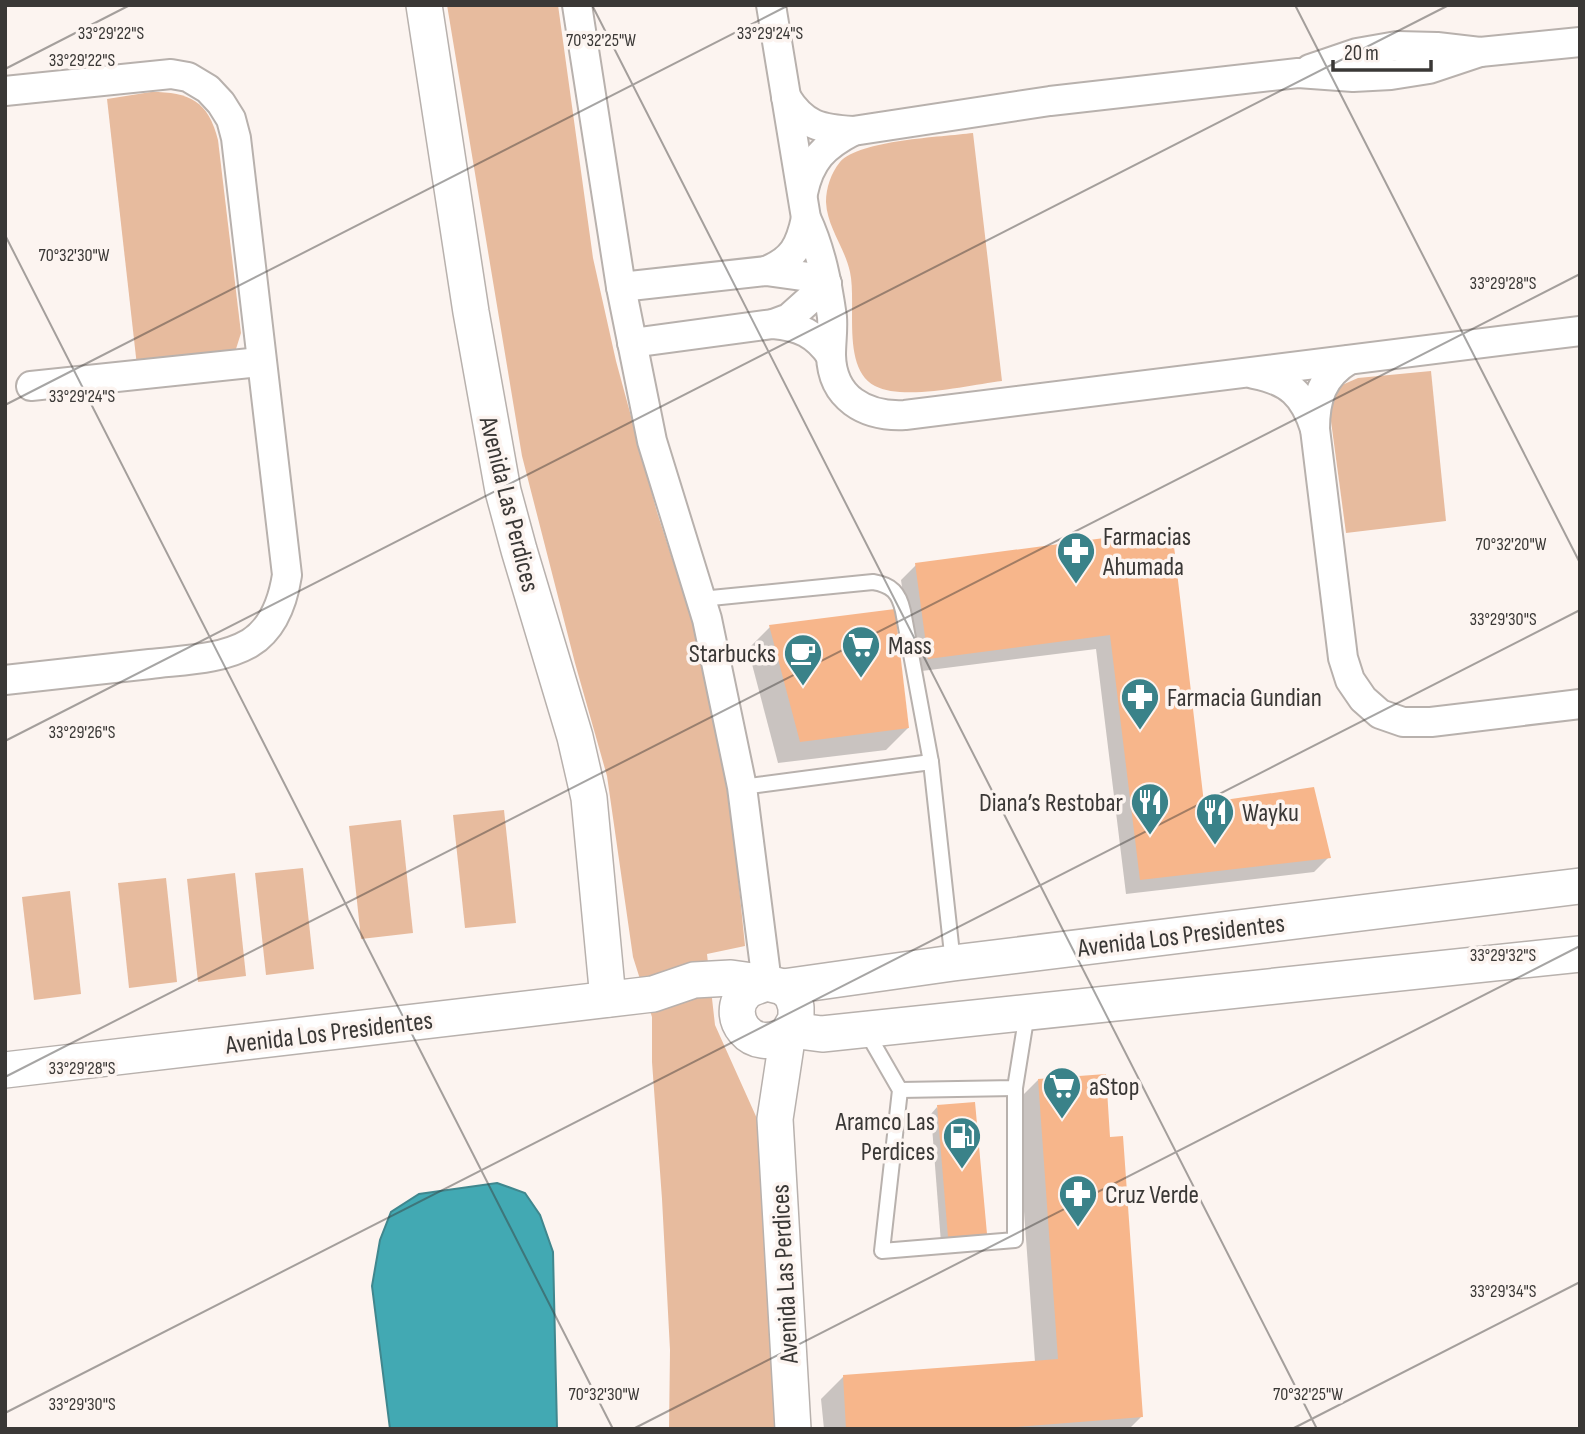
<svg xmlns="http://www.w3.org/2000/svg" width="1585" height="1434" font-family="'Sofia Sans Condensed',sans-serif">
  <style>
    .green { fill: #e7bb9e }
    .water { fill: #42a9b3; stroke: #40878e; stroke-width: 2 }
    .shadow { fill: #0003 }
    .building { fill: #f7b68b }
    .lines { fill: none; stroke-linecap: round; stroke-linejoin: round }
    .service-casing { stroke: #b8b1ad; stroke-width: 18 }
    .minor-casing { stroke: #b8b1ad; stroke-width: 32 }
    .tertiary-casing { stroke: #b8b1ad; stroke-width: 38 }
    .service { stroke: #fff; stroke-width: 14 }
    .minor { stroke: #fff; stroke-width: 28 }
    .tertiary { stroke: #fff; stroke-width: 35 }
    .ticks { fill: none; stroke: #3a3836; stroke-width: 2; stroke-opacity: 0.45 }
    .labels { text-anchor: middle; stroke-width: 7; stroke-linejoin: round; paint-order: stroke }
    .street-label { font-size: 26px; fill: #3a3836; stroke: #fcf4f0 }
    .poi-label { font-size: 26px; fill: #3a3836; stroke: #fcf4f0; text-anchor: start }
    .ticks-label { font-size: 18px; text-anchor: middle; fill: #3a3836; stroke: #fcf4f0; stroke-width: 7; stroke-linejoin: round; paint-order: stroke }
  </style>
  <rect width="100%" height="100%" fill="#fcf4f0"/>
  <g class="green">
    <polygon points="447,5 558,5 593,258 616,361 657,512 693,623 726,757 745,946 707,954 715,1025 759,1123 776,1429 669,1429 670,1350 662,1199 652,1062 652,1017 633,957 607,776 575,663 522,456"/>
    <path d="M151,92C190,92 208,101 218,140L241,333L236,349L231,354L137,366L107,99Z"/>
    <path d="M973,133L1002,381C969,385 904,401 875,386C841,368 857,304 850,272C845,248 827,227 826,202C826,188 831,173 840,162C860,140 941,137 973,133Z"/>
    <polygon points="1431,371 1446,521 1346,533 1331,421 1331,398 1342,385 1358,378"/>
    <polygon points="504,810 516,923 465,928 453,815"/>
    <polygon points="401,820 413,933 361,939 349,826"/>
    <polygon points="303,868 314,969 266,975 255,873"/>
    <polygon points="235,873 246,976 198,982 187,879"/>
    <polygon points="166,878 177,982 129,988 118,883"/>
    <polygon points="70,891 81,994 34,1000 22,897"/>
  </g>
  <polygon class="water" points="497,1183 525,1193 540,1215 553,1252 557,1429 390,1429 372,1286 380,1240 391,1212 419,1194"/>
  <g class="shadow">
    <polygon points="1170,531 1203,805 1329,857 1314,872 1126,894 1096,649 914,672 901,580 916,565"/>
    <polygon points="770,627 908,728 886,750 778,763 748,649"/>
    <polygon points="1038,1080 1108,1139 1141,1417 1129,1429 824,1429 821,1399 843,1377 1035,1362 1016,1102"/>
    <polygon points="937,1107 985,1233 978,1240 941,1243 931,1114"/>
  </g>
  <g class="building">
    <polygon points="1172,529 1204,803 1314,787 1331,858 1140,880 1110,635 928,659 915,563"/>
    <polygon points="895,609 909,728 800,742 769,625"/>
    <polygon points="1106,1074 1110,1137 1123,1136 1143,1417 989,1429 846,1429 843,1375 1058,1359 1038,1079"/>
    <polygon points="975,1102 987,1234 948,1237 937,1105"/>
  </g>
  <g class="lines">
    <g class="service-casing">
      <g id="service">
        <path d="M701,599L873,582C892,585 899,593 903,611L931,762"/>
        <polyline points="742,787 931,762 953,963"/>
        <polyline points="866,1031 900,1090 882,1251 1015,1240 1015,1088"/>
        <polyline points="900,1090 1015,1088 1027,1013"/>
      </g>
    </g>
    <g class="minor-casing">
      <g id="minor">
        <polyline points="577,5 621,287 652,441 707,619 742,787 767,983"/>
        <path d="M771,5L806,218C821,250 827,282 832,317C833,330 831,342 831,355C832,398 865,417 905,415L1580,331"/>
        <polyline points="1310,69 1357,53 1397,46 1437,47 1480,52 1580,42"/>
        <path d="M5,91L171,74L188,77L208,89L221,103L231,119L236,138L287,575C283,601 274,628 250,643C221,660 182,660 150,664C102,669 54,675 5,680"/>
        <path d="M786,97C804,126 821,129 853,131L1050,101L1298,73L1353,77L1391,75L1429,69L1480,52"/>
        <path d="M803,193C810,160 824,146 853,131"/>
        <path d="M766,271C793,260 800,246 806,218"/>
        <polyline points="621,287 766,271 809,277 827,284"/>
        <polyline points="773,324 789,318 827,284"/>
        <path d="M632,343L773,324C799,326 816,334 831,356"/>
        <path d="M1349,360C1322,376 1315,399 1315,429L1343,658L1350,680L1363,699L1380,714L1403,722H1431L1580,704"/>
        <path d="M1254,374C1289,381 1304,394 1315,429"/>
        <polyline points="31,386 260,362"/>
      </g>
    </g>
    <g class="tertiary-casing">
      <g id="tertiary">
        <polyline points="424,5 471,312 503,491 519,550 575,737 589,798 608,999"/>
        <polyline points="783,987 953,963 1580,886"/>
        <polyline points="791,1030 822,1034 1580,954"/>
        <path d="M788,1033C751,1058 722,1014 746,992C751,988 761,985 767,983L783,987L792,995L796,1007V1019L788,1033L775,1119L793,1429"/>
        <polyline points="5,1070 653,994 694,980 731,978 767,983"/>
      </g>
    </g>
    <use href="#service" class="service"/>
    <use href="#minor" class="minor"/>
    <use href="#tertiary" class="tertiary"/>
  </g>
  <path class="ticks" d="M592,5L1317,1429M1295,5L1580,563M5,69L130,5M5,235L613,1429M5,405L789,5M5,741L1449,5M5,1077L1580,274M5,1413L1580,610M633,1429L1580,946M1292,1429L1580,1282"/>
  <defs>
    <g id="pharmacy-pin" transform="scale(2.0125)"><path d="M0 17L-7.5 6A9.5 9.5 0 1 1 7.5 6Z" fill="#3a8289" stroke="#fcf4f0"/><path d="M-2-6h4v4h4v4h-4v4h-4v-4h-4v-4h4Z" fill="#fff"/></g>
    <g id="supermarket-pin" transform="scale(2.0125)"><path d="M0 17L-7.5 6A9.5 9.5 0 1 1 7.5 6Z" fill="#3a8289" stroke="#fcf4f0"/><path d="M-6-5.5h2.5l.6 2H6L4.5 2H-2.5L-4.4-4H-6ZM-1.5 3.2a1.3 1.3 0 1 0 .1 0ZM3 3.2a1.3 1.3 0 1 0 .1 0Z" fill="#fff"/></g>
    <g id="cafe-pin" transform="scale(2.0125)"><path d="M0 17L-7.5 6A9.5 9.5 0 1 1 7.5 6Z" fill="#3a8289" stroke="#fcf4f0"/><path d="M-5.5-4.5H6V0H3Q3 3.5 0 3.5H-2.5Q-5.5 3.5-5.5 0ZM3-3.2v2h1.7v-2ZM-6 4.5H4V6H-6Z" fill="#fff"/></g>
    <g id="restaurant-pin" transform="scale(2.0125)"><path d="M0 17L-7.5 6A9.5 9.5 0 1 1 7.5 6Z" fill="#3a8289" stroke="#fcf4f0"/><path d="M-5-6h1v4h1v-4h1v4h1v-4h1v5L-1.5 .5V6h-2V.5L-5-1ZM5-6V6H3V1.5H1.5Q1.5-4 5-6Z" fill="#fff"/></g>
    <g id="fuel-pin" transform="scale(2.0125)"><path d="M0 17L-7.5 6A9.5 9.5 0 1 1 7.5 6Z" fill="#3a8289" stroke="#fcf4f0"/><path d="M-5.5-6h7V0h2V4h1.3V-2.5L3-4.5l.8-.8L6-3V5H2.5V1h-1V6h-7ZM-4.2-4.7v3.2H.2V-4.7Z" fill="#fff"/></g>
  </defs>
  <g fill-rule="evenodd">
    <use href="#pharmacy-pin" x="1076" y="551"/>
    <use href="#supermarket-pin" x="861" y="645"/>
    <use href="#cafe-pin" x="803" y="653"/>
    <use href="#pharmacy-pin" x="1140" y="697"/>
    <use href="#restaurant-pin" x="1150" y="802"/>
    <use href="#restaurant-pin" x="1215" y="812"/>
    <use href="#supermarket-pin" x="1062" y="1086"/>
    <use href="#fuel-pin" x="962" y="1136"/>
    <use href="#pharmacy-pin" x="1078" y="1194"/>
  </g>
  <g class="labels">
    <g class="street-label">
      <text transform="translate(510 504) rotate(76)" y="9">Avenida Las Perdices</text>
      <text transform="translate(1181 935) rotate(-7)" y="9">Avenida Los Presidentes</text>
      <text transform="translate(329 1032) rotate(-7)" y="9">Avenida Los Presidentes</text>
      <text transform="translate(784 1274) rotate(-93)" y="9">Avenida Las Perdices</text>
    </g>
    <g class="poi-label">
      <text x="1103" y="545">Farmacias<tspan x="1103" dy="30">Ahumada</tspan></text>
      <text x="888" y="654">Mass</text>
      <text x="776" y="662" text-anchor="end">Starbucks</text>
      <text x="1167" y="706">Farmacia Gundian</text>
      <text x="1123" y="811" text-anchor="end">Diana’s Restobar</text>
      <text x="1242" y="821">Wayku</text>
      <text x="1089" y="1095">aStop</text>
      <text x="935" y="1130" text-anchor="end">Aramco Las<tspan x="935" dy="30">Perdices</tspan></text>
      <text x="1105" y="1203">Cruz Verde</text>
    </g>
  </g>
  <g class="ticks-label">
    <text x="770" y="39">33°29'24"S</text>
    <text x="111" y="39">33°29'22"S</text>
    <text x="601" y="46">70°32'25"W</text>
    <text x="82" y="66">33°29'22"S</text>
    <text x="74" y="261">70°32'30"W</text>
    <text x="1503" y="289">33°29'28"S</text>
    <text x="82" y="402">33°29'24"S</text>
    <text x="1511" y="550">70°32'20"W</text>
    <text x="1503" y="625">33°29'30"S</text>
    <text x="82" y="738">33°29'26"S</text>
    <text x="1503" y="961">33°29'32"S</text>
    <text x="82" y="1074">33°29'28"S</text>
    <text x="1503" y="1297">33°29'34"S</text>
    <text x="604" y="1400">70°32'30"W</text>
    <text x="1308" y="1400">70°32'25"W</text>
    <text x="82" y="1410">33°29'30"S</text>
  </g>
  <rect width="1585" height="1434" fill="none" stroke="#3a3836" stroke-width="14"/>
  <path d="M1333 60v10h98v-10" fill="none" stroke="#3a3836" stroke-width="3.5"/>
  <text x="1344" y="60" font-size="21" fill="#3a3836" stroke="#fcf4f0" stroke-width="5" paint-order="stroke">20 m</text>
</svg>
